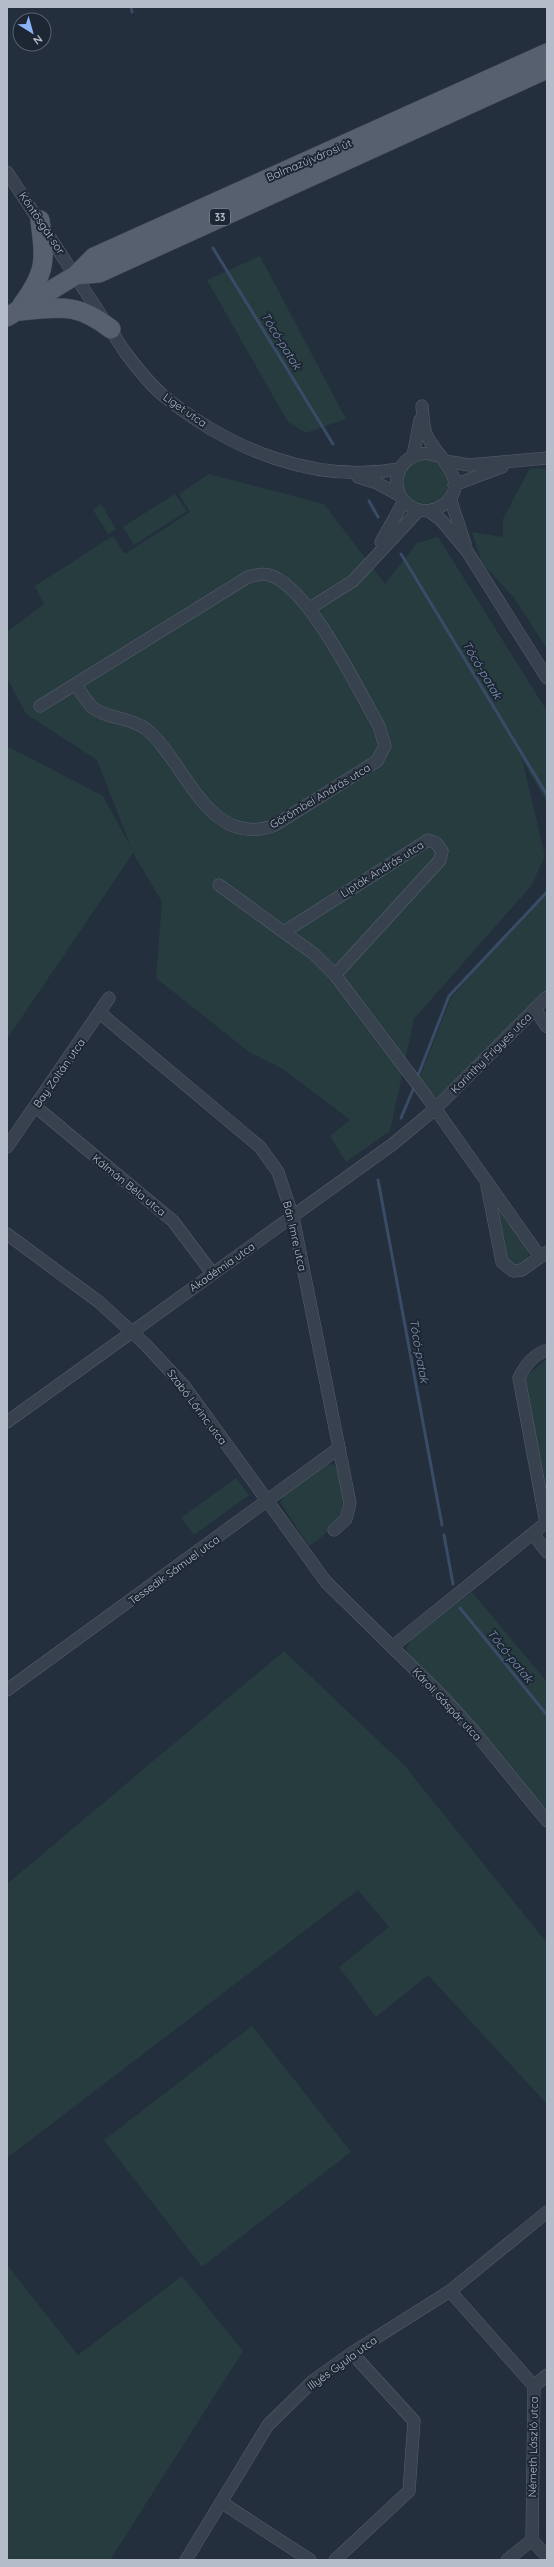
<svg xmlns="http://www.w3.org/2000/svg" width="554" height="2567" font-family="Quicksand,sans-serif">
  <style>
    .green { fill: #263c3f }
    .lines { fill: none; stroke-linecap: round; stroke-linejoin: round }
    .stream { stroke: #394c67; stroke-width: 3 }
    .street-casing { stroke: #565f6c; stroke-width: 13 }
    .primary-casing { stroke: #414a57; stroke-width: 20 }
    .street { stroke: #38414e; stroke-width: 12 }
    .primary { stroke: #56606e; stroke-width: 19 }
    .labels { text-anchor: middle; stroke-width: 4; stroke-linejoin: round; paint-order: stroke }
    .shield { fill: #1d2633; stroke: #878f9c; stroke-width: 1 }
    .shield-label { font-size: 10px; font-weight: bold; fill: #b4bcc9 }
    .street-label { font-size: 11px; fill: #b4bcc9; stroke: #1d2633 }
    .water-label { font-size: 12px; font-style: italic; fill: #7c92b1; stroke: #1d2633 }
  </style>
  <rect width="100%" height="100%" fill="#242f3e"/>
  <g class="green">
    <polygon points="260,256 346,419 306,433 288,422 207,280"/>
    <circle cx="425" cy="482" r="23"/>
    <polygon points="530,468 547,469 547,649 515,599 482,563 472,532 503,537 503,519"/>
    <polygon points="209,474 324,504 385,584 417,543 438,537 547,711 547,803 522,759 545,856 531,886 414,1019 390,1131 346,1162 330,1136 350,1120 283,1069 249,1052 156,978 162,902 133,853 7,1039 7,746 103,796 131,847 97,760 26,714 7,678 7,632 44,604 35,586 113,536 125,554 190,512 179,494"/>
    <polygon points="175,494 187,511 134,545 123,527"/>
    <polygon points="101,504 116,529 108,534 93,510"/>
    <polygon points="547,889 547,994 439,1101 420,1077 451,998"/>
    <polygon points="497,1206 528,1249 528,1258 520,1264 514,1264 507,1258"/>
    <polygon points="547,1359 547,1490 525,1383 527,1375"/>
    <path d="M332,1464L336,1467C350,1505 343,1524 309,1546L280,1502L284,1495L326,1465Z"/>
    <polygon points="236,1478 249,1495 194,1535 181,1518"/>
    <polygon points="472,1592 547,1682 547,1812 475,1723 408,1655 407,1648 410,1640"/>
    <polygon points="284,1651 404,1765 547,1943 547,2104 428,1975 376,2017 339,1967 389,1927 358,1890 7,2158 7,1884"/>
    <polygon points="252,2026 351,2152 202,2267 104,2140"/>
    <polygon points="7,2265 78,2355 182,2276 243,2351 110,2560 7,2560"/>
  </g>
  <g class="lines">
    <g class="stream">
      <polyline points="131,7 132,12"/>
      <polyline points="213,248 333,444"/>
      <polyline points="369,501 378,517"/>
      <polyline points="401,554 547,795"/>
      <polyline points="417,1078 449,996 547,892"/>
      <polyline points="401,1118 415,1085"/>
      <polyline points="378,1180 442,1525"/>
      <polyline points="444,1535 453,1584"/>
      <polyline points="460,1608 547,1715"/>
    </g>
    <g class="street-casing">
      <g id="street">
        <path d="M7,172L125,352C137,368 150,385 165,397C231,450 315,484 399,469"/>
        <path d="M422,406C423,415 423,428 427,436C437,458 476,484 440,507C433,511 423,512 416,509C408,506 402,501 399,493C392,476 403,457 421,454C426,452 433,455 439,456"/>
        <polyline points="413,456 420,420"/>
        <polyline points="445,461 469,465 547,458"/>
        <polyline points="358,477 377,483 399,495"/>
        <polyline points="454,485 502,467"/>
        <polyline points="450,498 465,544"/>
        <polyline points="429,511 441,520 467,551 547,678"/>
        <polyline points="381,542 404,501"/>
        <polyline points="310,608 353,581 419,510"/>
        <path d="M40,706L248,577C256,575 262,573 269,575C309,586 358,690 379,726L385,746L377,761L275,825C208,851 185,760 146,729C130,717 107,719 92,707C86,701 81,692 76,685"/>
        <polyline points="219,885 314,954 335,975 427,1097 540,1257 547,1252"/>
        <polyline points="284,932 428,840 436,843 442,851 440,860 335,975"/>
        <polyline points="535,1009 547,1027"/>
        <polyline points="100,1013 260,1147 278,1172 293,1217 350,1503 346,1519 334,1530"/>
        <polyline points="36,1107 173,1221 212,1273"/>
        <polyline points="7,1147 109,998"/>
        <polyline points="487,1186 502,1262 513,1271 522,1270 540,1257"/>
        <polyline points="7,1234 99,1302 146,1345 185,1387 326,1582 441,1695 473,1730 547,1821"/>
        <polyline points="7,1422 393,1144 435,1109 547,997"/>
        <path d="M546,1523L519,1378C525,1365 533,1355 547,1350"/>
        <polyline points="533,1534 547,1552"/>
        <polyline points="392,1647 547,1522"/>
        <polyline points="7,1690 339,1448"/>
        <polyline points="450,2291 534,2386 532,2540 547,2557"/>
        <polyline points="534,2386 547,2375"/>
        <polyline points="221,2502 310,2560"/>
        <polyline points="186,2560 268,2425 314,2380 352,2353 450,2291 547,2212"/>
        <polyline points="335,2560 409,2491 414,2421 352,2353"/>
        <polyline points="507,2560 532,2540"/>
      </g>
    </g>
    <g class="primary-casing">
      <g id="primary">
        <polyline points="76,275 99,273 547,69"/>
        <path d="M22,305C47,271 45,260 40,220"/>
        <path d="M21,311C62,307 77,303 111,329"/>
        <polyline points="7,317 76,275 94,257 547,53"/>
      </g>
    </g>
    <use href="#street" class="street"/>
    <use href="#primary" class="primary"/>
  </g>
  <g class="labels">
    <rect class="shield" x="210" y="209" width="20" height="16" rx="3"/>
    <g class="shield-label">
      <text x="220" y="221">33</text>
    </g>
    <g class="street-label">
      <text transform="translate(309 160) rotate(-23)" y="4">Balmazújvárosi út</text>
      <text transform="translate(42 223) rotate(56)" y="4">Köntösgát sor</text>
      <text transform="translate(185 410) rotate(35)" y="4">Liget utca</text>
      <text transform="translate(320 796) rotate(-31)" y="4">Görömbei András utca</text>
      <text transform="translate(382 869) rotate(-32)" y="4">Lipták András utca</text>
      <text transform="translate(491 1053) rotate(-45)" y="4">Karinthy Frigyes utca</text>
      <text transform="translate(59 1073) rotate(-55)" y="4">Bay Zoltán utca</text>
      <text transform="translate(129 1185) rotate(39)" y="4">Kálmán Béla utca</text>
      <text transform="translate(295 1236) rotate(77)" y="4">Bán Imre utca</text>
      <text transform="translate(222 1267) rotate(-35)" y="4">Akadémia utca</text>
      <text transform="translate(197 1407) rotate(53)" y="4">Szabó Lőrinc utca</text>
      <text transform="translate(174 1570) rotate(-36)" y="4">Tessedik Sámuel utca</text>
      <text transform="translate(447 1704) rotate(47)" y="4">Károli Gáspár utca</text>
      <text transform="translate(342 2363) rotate(-36)" y="4">Illyés Gyula utca</text>
      <text transform="translate(533 2447) rotate(-89)" y="4">Németh László utca</text>
    </g>
    <g class="water-label">
      <text transform="translate(281 341) rotate(58)" y="4">Tócó-patak</text>
      <text transform="translate(482 670) rotate(59)" y="4">Tócó-patak</text>
      <text transform="translate(419 1351) rotate(80)" y="4">Tócó-patak</text>
      <text transform="translate(510 1656) rotate(51)" y="4">Tócó-patak</text>
    </g>
  </g>
  <rect width="554" height="2567" fill="none" stroke="#b4bcc9" stroke-width="16"/>
  <g transform="translate(32 32) rotate(143)"><circle r="19" fill="#1d2633" stroke="#59626f"/>
  <path d="M0-3L7 15L0 10L-7 15Z" fill="#8ab4f8"/>
  <text y="-6" font-size="11" font-weight="bold" text-anchor="middle" fill="#b4bcc9">N</text>
  </g>
</svg>
